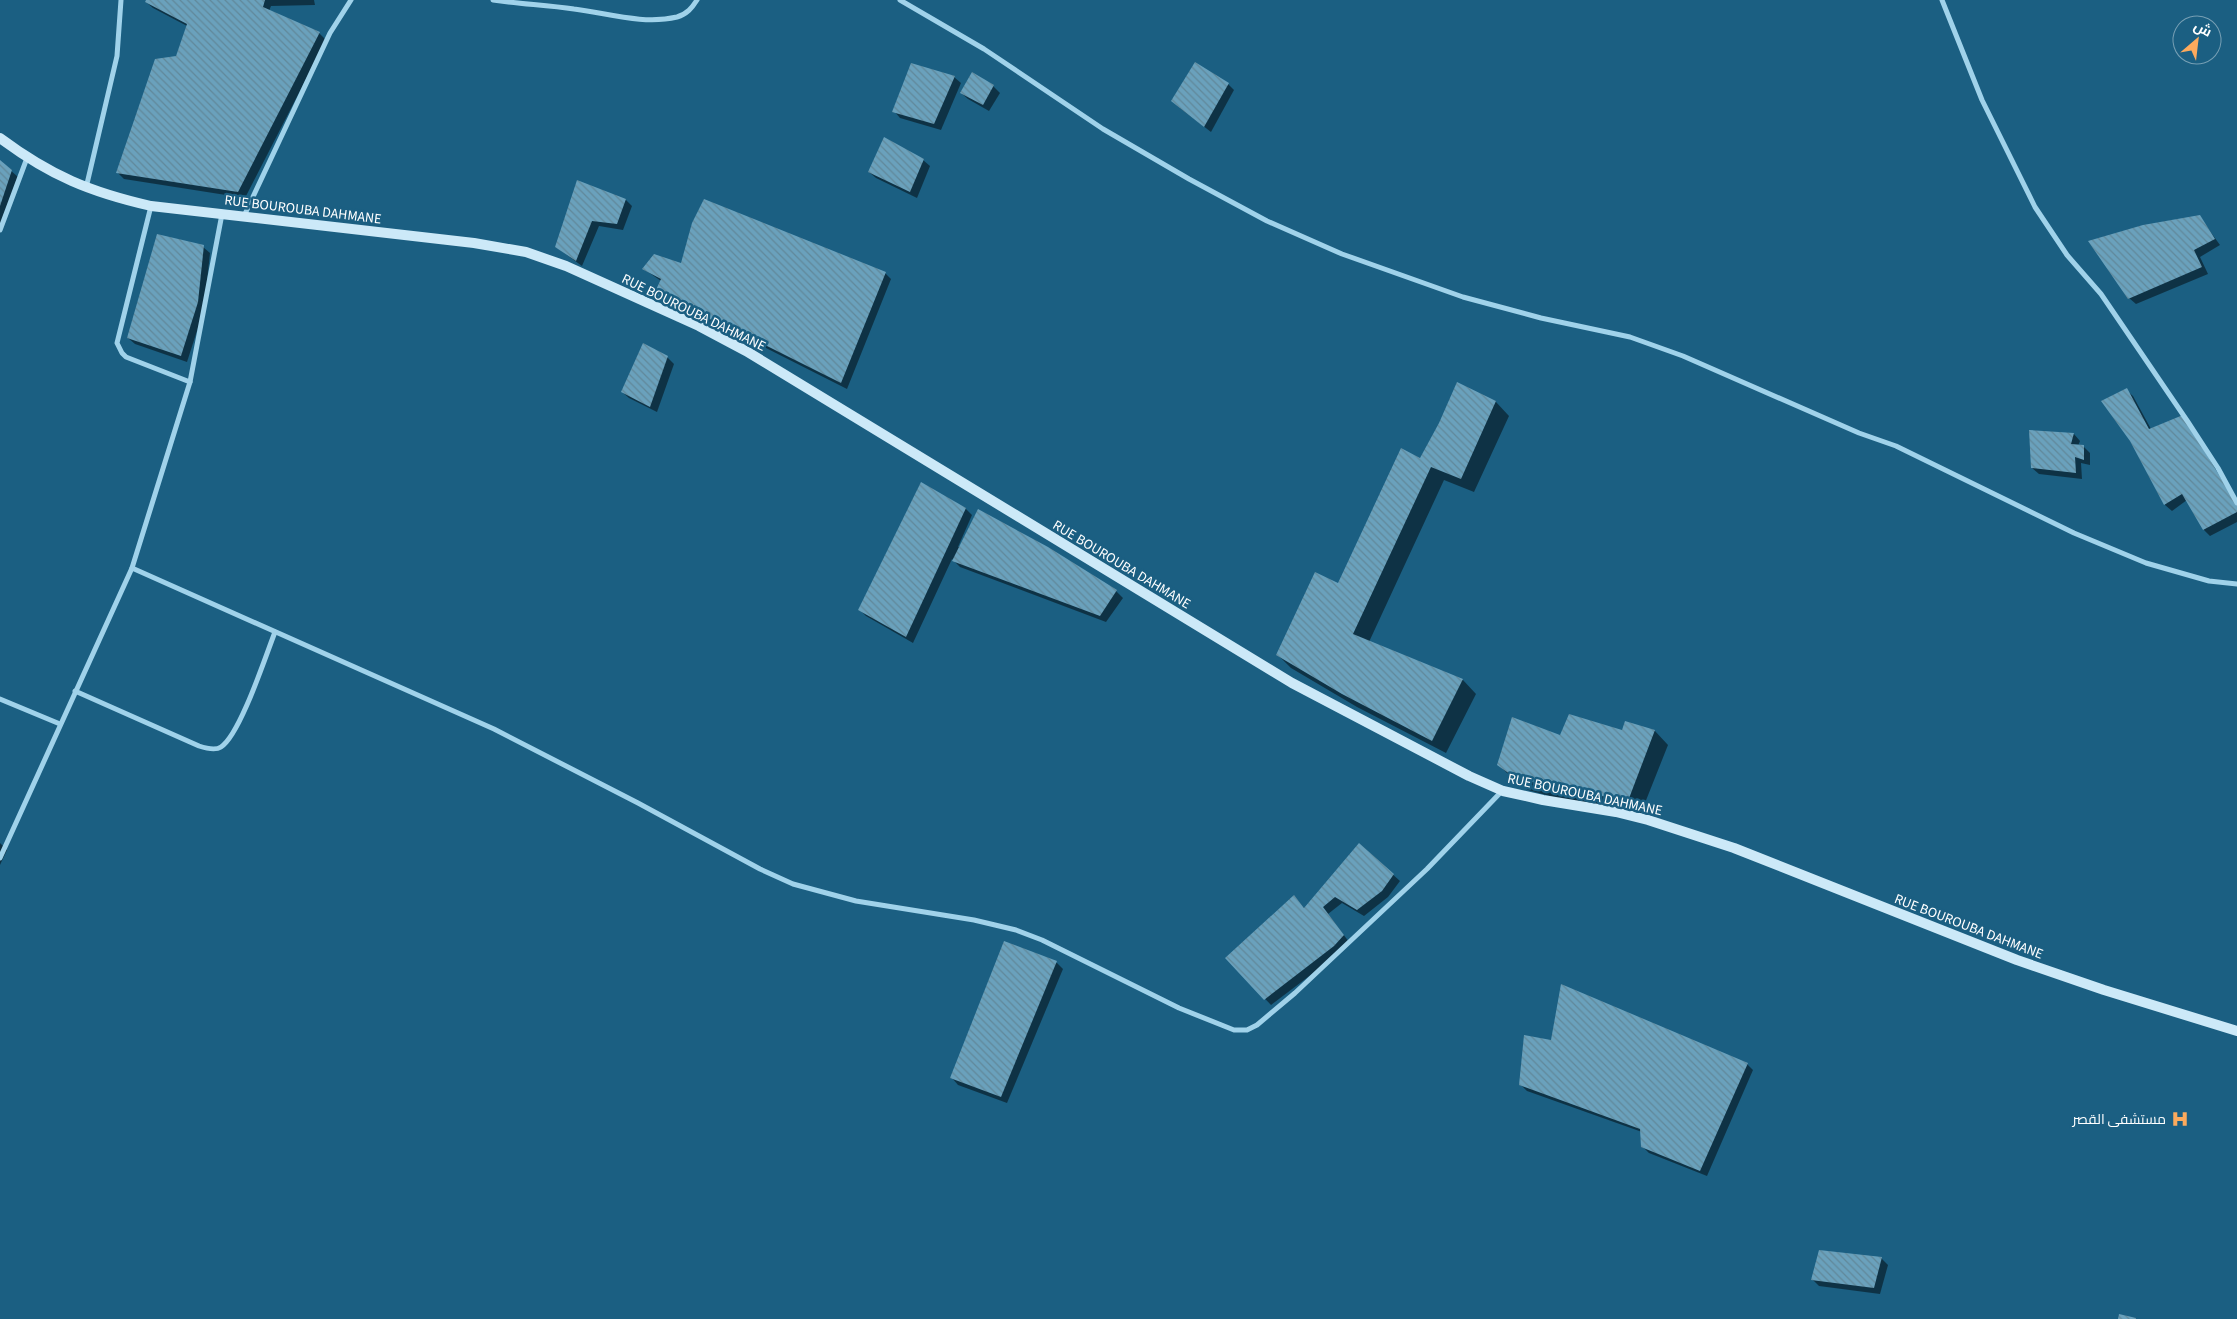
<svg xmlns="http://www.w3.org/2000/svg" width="2237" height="1319" font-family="'Source Sans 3',Cairo,sans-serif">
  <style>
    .shadow { fill: #0007 }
    .building { fill: url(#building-back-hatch) }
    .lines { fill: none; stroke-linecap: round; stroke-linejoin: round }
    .street { stroke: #a0d2ea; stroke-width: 5 }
    .secondary { stroke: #cce9f8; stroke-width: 10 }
    .labels { text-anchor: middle; stroke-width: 5; stroke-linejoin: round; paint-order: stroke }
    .street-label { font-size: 14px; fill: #fff; stroke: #1b5f82 }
    .poi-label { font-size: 14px; fill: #fff; stroke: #1b5f82; text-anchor: end }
  </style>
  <defs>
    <pattern id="building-back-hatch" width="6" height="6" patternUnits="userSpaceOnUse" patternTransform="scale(1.25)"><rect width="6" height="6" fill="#6aa1bc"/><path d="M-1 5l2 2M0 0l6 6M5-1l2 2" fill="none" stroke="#61889a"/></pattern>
  </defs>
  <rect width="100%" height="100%" fill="#1b5f82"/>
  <g class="shadow">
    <polygon points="147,0 314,0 315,5 271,6 269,11 319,33 326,40 245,198 124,179 117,172 176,57 187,26 153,8 146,2"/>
    <polygon points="972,74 993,86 1000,93 989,111 968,99 961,93"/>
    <polygon points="954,77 961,83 941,130 900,118 894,111"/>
    <polygon points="1228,84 1234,90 1211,132 1180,108"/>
    <polygon points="923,160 930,166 917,198 876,178 869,172"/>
    <polygon points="0,161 18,177 0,233"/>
    <polygon points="578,182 626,200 632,206 623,230 599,226 582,266 556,247"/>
    <polygon points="2199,216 2220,245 2200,257 2208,274 2136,304 2129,298"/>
    <polygon points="203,247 210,253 204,309 187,362 135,344 128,338"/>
    <polygon points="682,265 885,273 891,279 847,389 756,343 662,300 655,293 661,281 644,269"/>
    <polygon points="667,357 674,364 657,412 629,398 622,392"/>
    <polygon points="1457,384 1496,402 1509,416 1474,492 1444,480 1369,642 1463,680 1476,694 1446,753 1357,707 1291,668 1278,655 1339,585 1420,459 1440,423"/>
    <polygon points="2126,390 2133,396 2151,429 2237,507 2237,522 2210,536 2204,530 2187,500 2172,511 2165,505 2131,441"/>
    <polygon points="2030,431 2074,434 2080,441 2078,446 2083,446 2090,453 2090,465 2081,463 2082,479 2039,474 2032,468"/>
    <polygon points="921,483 966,509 972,515 958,547 1047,548 1116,591 1123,598 1106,622 960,567 952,559 913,643 866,616 860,610"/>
    <polygon points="1626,723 1655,731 1668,745 1641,813 1557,798 1528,790 1512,778 1499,765 1561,737 1623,732"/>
    <polygon points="0,843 7,850 0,865"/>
    <polygon points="1359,844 1400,881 1388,897 1364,916 1342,903 1328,914 1349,942 1341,952 1271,1005 1227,959 1294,897 1305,909"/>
    <polygon points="1004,943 1057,963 1063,969 1007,1103 958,1085 952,1078"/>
    <polygon points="1747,1064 1753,1070 1707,1176 1649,1153 1643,1147 1642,1132 1527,1091 1520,1084"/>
    <polygon points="1881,1258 1888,1265 1880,1294 1819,1286 1812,1279"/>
  </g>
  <g class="building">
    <polygon points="146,0 265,0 263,7 320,32 238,192 116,173 155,59 176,56 187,24 145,2"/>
    <polygon points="1195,62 1229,83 1204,127 1171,101"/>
    <polygon points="911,63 955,76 934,124 892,112"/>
    <polygon points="972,72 994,85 983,105 960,93"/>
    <polygon points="884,137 924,159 910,192 868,172"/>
    <polygon points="0,160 12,170 0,206"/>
    <polygon points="577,180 626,199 617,224 592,221 576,261 555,247"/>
    <polygon points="704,199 886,272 841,383 749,337 654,294 661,279 642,269 654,254 681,263 692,223"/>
    <polygon points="2200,215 2215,239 2194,250 2202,267 2128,299 2088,241 2143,225"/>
    <polygon points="157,234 204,245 198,302 181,356 127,338"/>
    <polygon points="643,343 668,356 650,407 621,392"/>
    <polygon points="1457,382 1496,401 1461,479 1431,467 1353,634 1463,679 1432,741 1342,694 1276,655 1315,572 1338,583 1401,448 1420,458 1439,423"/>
    <polygon points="2127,388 2149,429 2183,415 2237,505 2237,512 2203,530 2182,494 2164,505 2130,441 2101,401"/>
    <polygon points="2029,430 2074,433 2071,444 2084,445 2084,460 2075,457 2076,473 2031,468"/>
    <polygon points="921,482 966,508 906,637 858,610"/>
    <polygon points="978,509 1048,547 1117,590 1100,616 952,561"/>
    <polygon points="1569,714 1622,730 1625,721 1655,730 1628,801 1543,785 1514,777 1497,765 1512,717 1560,735"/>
    <polygon points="1359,843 1394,874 1382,891 1357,910 1335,897 1323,907 1344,935 1334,946 1264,1000 1225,958 1294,895 1304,908"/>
    <polygon points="1004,941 1057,961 1001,1097 950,1078"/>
    <polygon points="1561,984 1748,1063 1700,1171 1641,1147 1640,1129 1519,1085 1524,1035 1551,1040"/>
    <polygon points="1819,1250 1882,1257 1874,1288 1811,1280"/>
    <polygon points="2119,1314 2136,1318 2136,1319 2118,1319"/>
  </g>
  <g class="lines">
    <g class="street">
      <path d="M493,0C520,4 547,5 574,9C607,13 643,25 677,17C687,14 692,8 697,0"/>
      <polyline points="900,0 984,49 1103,129 1189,179 1267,221 1342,254 1463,297 1541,318 1630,337 1683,356 1859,433 1896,446 2074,533 2146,563 2209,581 2237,584"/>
      <polyline points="1942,0 1982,100 2035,207 2067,255 2101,294 2188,422 2218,468 2237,503"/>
      <polyline points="86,188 117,56 121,0"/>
      <polyline points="151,206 117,343 122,353 126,357 190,382"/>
      <polyline points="244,216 330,33 351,0"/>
      <polyline points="0,230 27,158"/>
      <polyline points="132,568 494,729 638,803 760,869 793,884 856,901 974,920 1016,930 1042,940 1179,1008 1234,1030 1247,1030 1257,1025 1295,993 1427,869 1502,791"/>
      <path d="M75,691L199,746C205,748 215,751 221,747C240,735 266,655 275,632"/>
      <polyline points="0,699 60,724"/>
      <polyline points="0,858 132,568 190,382 222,214"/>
    </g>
    <path class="secondary" d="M0,138C51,176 90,192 151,206L474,243L526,252L566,266L699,326L746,351L1292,683L1469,776L1503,791L1543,800L1616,812L1648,820L1734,848L2017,960L2104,990L2237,1031"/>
  </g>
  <defs>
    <g id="hospital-bare" transform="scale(1.35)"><path d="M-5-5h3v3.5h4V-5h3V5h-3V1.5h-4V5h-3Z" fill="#fcaa5d" stroke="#1b5f82" stroke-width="2.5" paint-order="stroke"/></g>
  </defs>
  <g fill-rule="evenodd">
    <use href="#hospital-bare" x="2180" y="1119"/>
  </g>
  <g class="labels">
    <g class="street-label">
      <text transform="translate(303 209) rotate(7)" y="5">RUE BOUROUBA DAHMANE</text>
      <text transform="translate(694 312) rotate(26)" y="5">RUE BOUROUBA DAHMANE</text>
      <text transform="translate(1122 564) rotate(31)" y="5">RUE BOUROUBA DAHMANE</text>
      <text transform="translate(1585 794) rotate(12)" y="5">RUE BOUROUBA DAHMANE</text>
      <text transform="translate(1969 926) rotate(21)" y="5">RUE BOUROUBA DAHMANE</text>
    </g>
    <g class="poi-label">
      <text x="2166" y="1124">مستشفى القصر</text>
    </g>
  </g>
  <g transform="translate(2197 40) rotate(28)"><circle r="24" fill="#1b5f82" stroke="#769fb4"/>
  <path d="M0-4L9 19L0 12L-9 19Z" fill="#fcaa5d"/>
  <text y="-8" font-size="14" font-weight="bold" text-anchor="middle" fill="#ffffff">ش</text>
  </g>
</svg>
